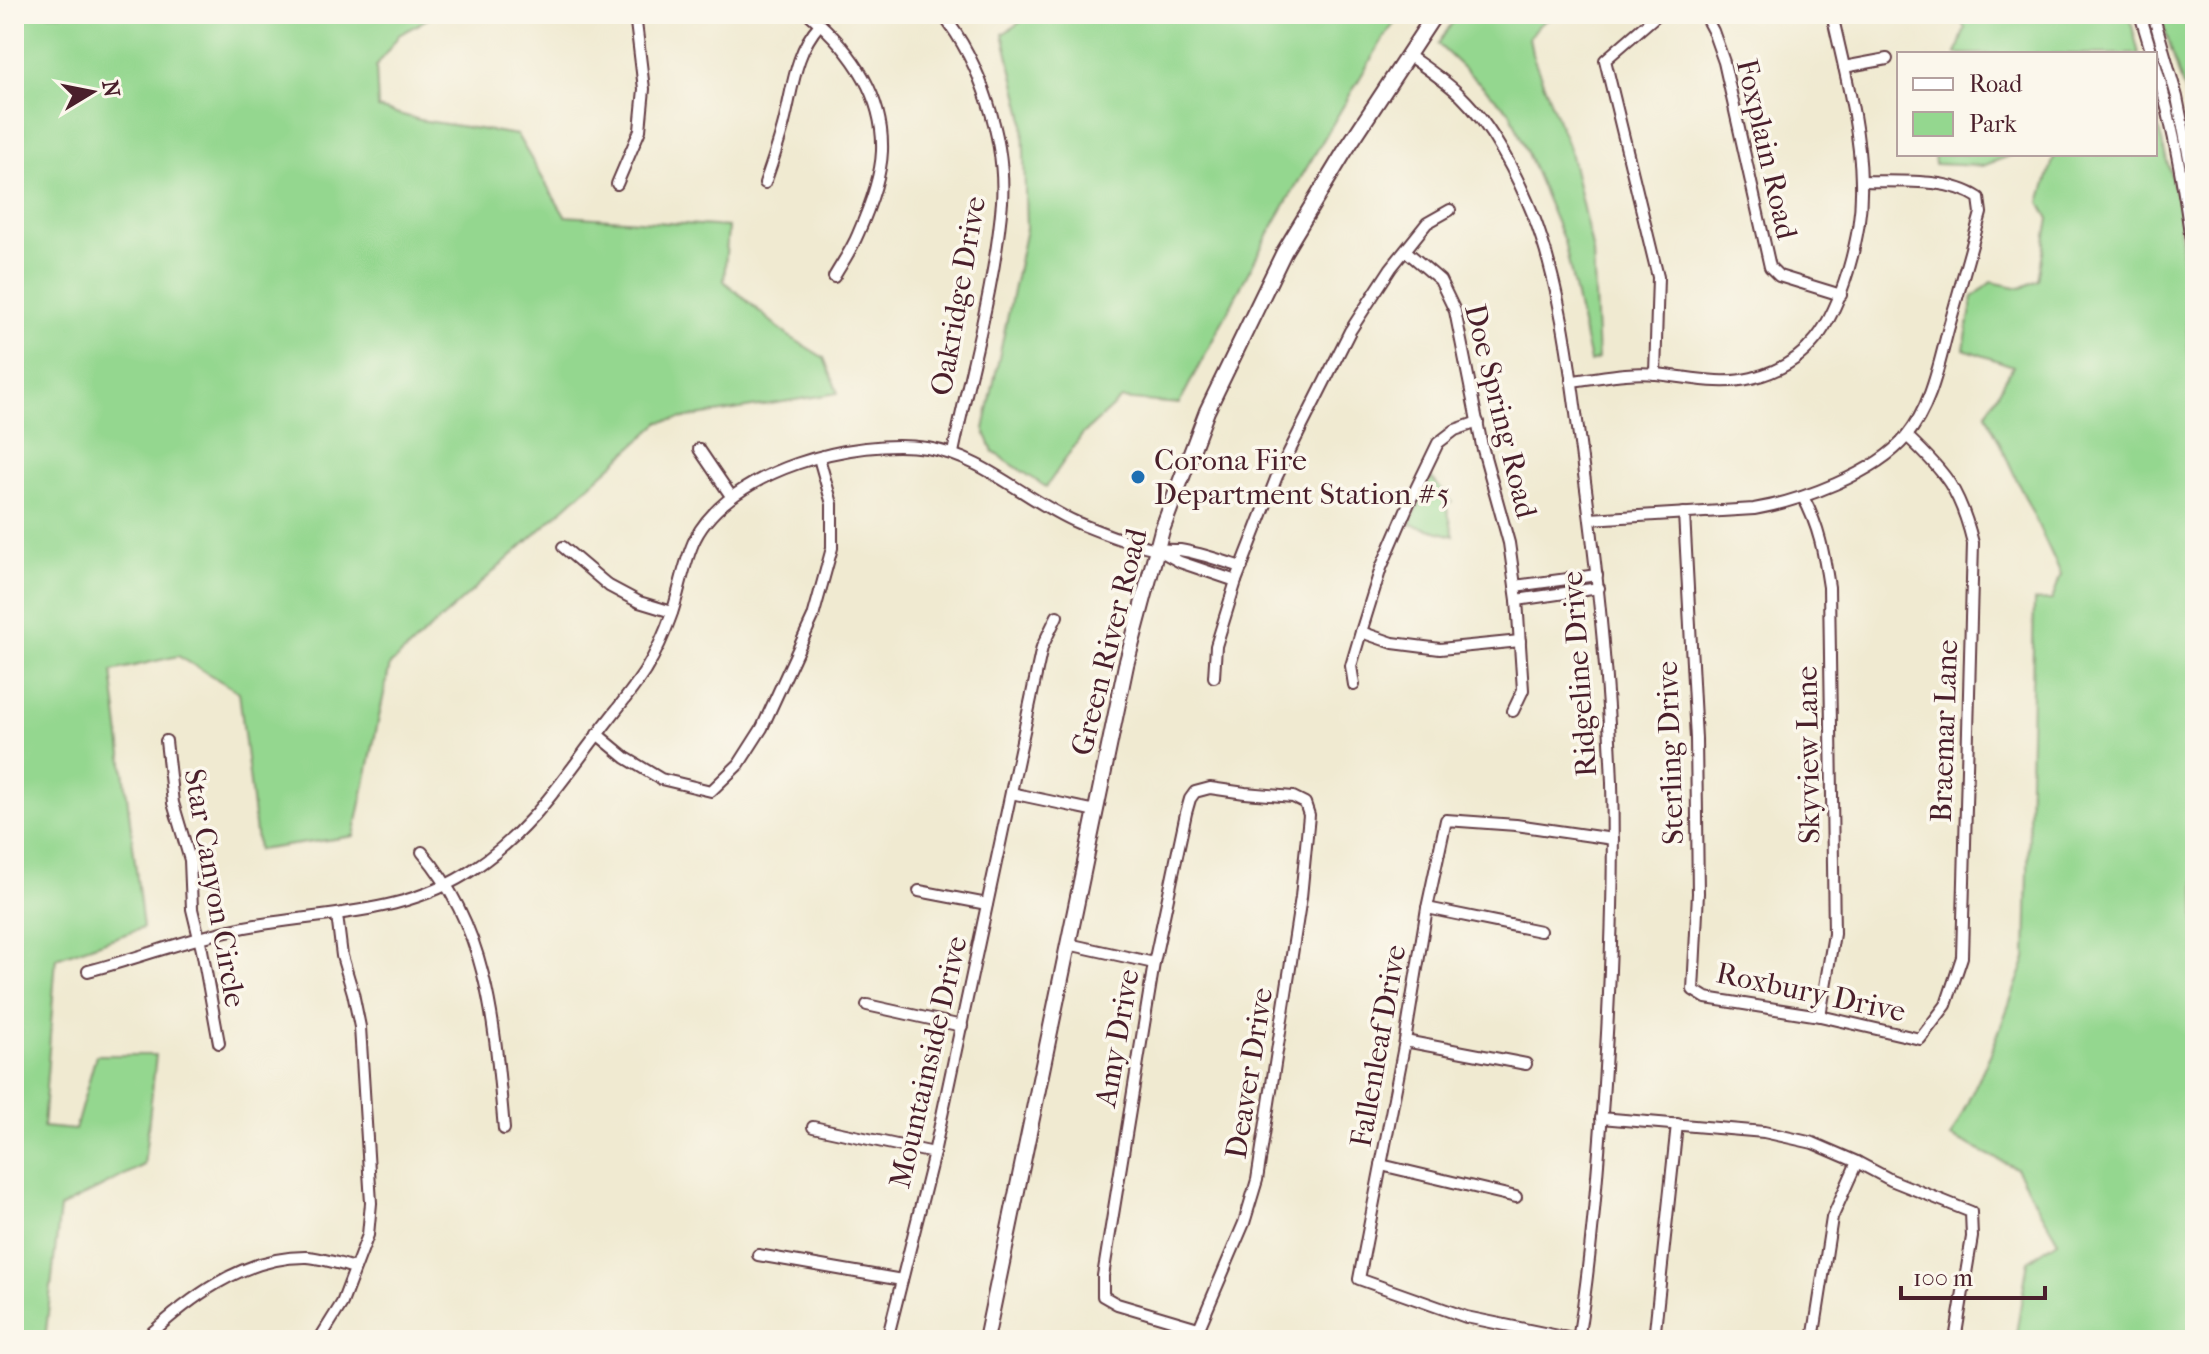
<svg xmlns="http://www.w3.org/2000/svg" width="2209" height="1354" font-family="'IM FELL French Canon',serif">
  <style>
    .green { fill: #94d78f; stroke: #6f7b5d; stroke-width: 2 }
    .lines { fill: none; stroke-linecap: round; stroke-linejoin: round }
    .minor-casing { stroke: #633d44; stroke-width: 14 }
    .major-casing { stroke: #633d44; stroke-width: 18 }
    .minor { stroke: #fff; stroke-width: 10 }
    .major { stroke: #fff; stroke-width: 14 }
    .poi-dot { fill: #1f6fb2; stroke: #fbf7ec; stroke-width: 3 }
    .labels { text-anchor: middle; stroke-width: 7; stroke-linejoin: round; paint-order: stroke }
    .street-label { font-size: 30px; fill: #4a1f2b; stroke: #fbf7ec }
    .poi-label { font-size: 30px; fill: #4a1f2b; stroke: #fbf7ec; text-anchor: start }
  </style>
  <rect width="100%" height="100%" fill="#fbf7ec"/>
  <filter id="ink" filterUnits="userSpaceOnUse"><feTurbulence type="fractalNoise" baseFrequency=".0125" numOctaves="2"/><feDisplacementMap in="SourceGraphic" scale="16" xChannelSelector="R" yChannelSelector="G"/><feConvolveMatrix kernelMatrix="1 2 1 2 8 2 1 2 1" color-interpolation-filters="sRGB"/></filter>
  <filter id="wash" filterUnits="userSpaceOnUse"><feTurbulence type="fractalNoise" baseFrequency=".006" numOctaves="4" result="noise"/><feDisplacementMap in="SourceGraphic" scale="32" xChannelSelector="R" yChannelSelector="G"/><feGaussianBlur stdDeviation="1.8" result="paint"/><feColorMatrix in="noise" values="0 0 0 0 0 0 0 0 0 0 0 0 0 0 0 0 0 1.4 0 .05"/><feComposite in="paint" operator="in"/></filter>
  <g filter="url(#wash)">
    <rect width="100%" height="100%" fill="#f0ead1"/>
    <g class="green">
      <polygon points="14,14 436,14 399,35 376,67 378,108 420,120 517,135 565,216 728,227 724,281 787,335 824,358 838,393 660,422 390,665 354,836 258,850 239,692 178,656 112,671 143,928 56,958 43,1127 75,1130 96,1055 156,1055 144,1165 60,1208 45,1340 14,1340"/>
      <polygon points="1032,14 1401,14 1383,39 1277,218 1179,404 1121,399 1082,435 1046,487 993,452 984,429 1026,229 1023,115 1003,34"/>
      <polygon points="1458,14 1556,14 1538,26 1529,37 1532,54 1570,151 1593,252 1598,359 1590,362 1564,241 1510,112 1438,44"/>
      <polygon points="1962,14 2129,14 2139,54 1956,54 1965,28 1959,18"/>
      <polygon points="2160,14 2195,14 2195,143 2187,100"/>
      <polygon points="2155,115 2178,203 2195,440 2195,1340 2015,1340 2028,1261 2058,1241 2016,1168 1951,1137 1990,1055 2026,959 2034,601 2052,600 2061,574 1986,414 2013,366 1964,349 1973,297 1991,282 2021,288 2038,280 2049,219 2040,202 2055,154 2155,154"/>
      <polygon points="1934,154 2014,154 1983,166 1935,164"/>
      <polygon points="1431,477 1452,502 1446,504 1454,536 1410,524"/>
    </g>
  </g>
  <g filter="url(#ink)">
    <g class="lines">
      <g class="minor-casing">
        <g id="minor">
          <path d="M809,14C849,48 884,94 882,151C881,178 869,209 858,234C852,249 842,263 834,277"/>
          <path d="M942,14C981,62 1006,141 1002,202C995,287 970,370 953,453"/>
          <polyline points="1704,14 1713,31 1724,62 1770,267 1779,276 1841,295"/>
          <polyline points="2140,14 2152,54"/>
          <polyline points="2153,14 2177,97 2195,188"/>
          <polyline points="949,22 959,14"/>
          <path d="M1408,55C1426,68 1446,81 1461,96C1492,126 1518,177 1534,217C1565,299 1572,388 1584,474C1598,577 1608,679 1612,783C1615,888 1610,994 1603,1099C1597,1180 1591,1260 1578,1340"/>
          <path d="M2155,63C2175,130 2186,200 2195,270"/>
          <polyline points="1844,67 1887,59"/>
          <path d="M765,183C772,163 779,143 784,123C793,87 795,52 820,24"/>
          <polyline points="617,184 640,130 644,89 635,14"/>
          <polyline points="1406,251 1440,280 1455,311 1482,446 1509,543 1517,600 1523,690 1513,711"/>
          <polyline points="1655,374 1658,277 1605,60 1658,14"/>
          <path d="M1571,381C1599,378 1628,371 1656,374C1689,377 1719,386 1752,378C1810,364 1832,324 1848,271C1857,240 1862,214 1861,182C1860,125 1844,69 1832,14"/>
          <polyline points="699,449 731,496"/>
          <path d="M1803,497C1819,526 1824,554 1829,587L1834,934L1820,1016"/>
          <path d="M1684,513L1696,739L1698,893L1693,990L1706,998L1820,1016L1920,1039L1946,1005L1962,957L1973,543C1960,490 1946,473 1907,436"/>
          <path d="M1590,519L1754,509C1800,501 1875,474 1906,437C1931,406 1938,368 1948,330C1959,291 1970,252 1981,213L1979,198C1948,177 1897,182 1861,181"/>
          <polyline points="563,547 609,586 639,602 672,612"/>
          <polyline points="1162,552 1180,562 1236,581"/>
          <polyline points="1515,586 1597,575"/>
          <polyline points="1517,600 1599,588"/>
          <polyline points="1361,632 1393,643 1440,649 1520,641"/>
          <polyline points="1214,677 1216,646 1236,581 1277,476 1350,331 1391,268 1427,223 1450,210"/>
          <polyline points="1354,685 1351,666 1361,632 1381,568 1409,503 1438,443 1455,430 1478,422"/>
          <polyline points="597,734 626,758 661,779 711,791 739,764 762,728 813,617 832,548 832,504 819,458"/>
          <polyline points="166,741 173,803 190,860 192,909 202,950 219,1043"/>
          <polyline points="1011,793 1096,811"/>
          <path d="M422,852C490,931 495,1031 504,1129"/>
          <polyline points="919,891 987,904"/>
          <polyline points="1427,908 1540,931"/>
          <polyline points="1068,944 1154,963"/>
          <path d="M88,971C140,958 192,937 245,927C324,912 406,916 475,868C527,833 557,788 594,739C611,716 630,694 645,671C656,653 665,633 672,613C680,589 684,562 695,539C730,470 856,437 927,448C985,457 1026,501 1078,523C1103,533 1132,545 1159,549C1166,550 1173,550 1180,550C1200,553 1222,561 1242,567"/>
          <polyline points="867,1005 962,1026"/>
          <polyline points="1405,1041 1526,1064"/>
          <polyline points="1601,1118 1764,1132 1813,1143 1857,1162 1891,1180 1971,1212 1972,1237 1955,1340"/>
          <polyline points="813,1127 934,1153"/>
          <polyline points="1381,1165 1516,1197"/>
          <polyline points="758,1255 902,1280"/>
          <path d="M144,1340C188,1299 243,1256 307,1257C322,1258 340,1264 355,1268"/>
          <polyline points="319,1340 342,1303 368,1235 371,1203 360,1027 353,993 342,956 337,915"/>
          <polyline points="887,1340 934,1153 1042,647 1057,616"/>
          <polyline points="1194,1340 1244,1223 1257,1180 1301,897 1309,815 1305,803 1293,797 1245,793 1210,788 1195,792 1190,799 1186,813 1154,963 1103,1276 1103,1296 1117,1304 1198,1328"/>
          <polyline points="1578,1340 1466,1317 1359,1279 1405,1041 1427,908 1446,820 1516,825 1613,839"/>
          <polyline points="1654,1340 1677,1124"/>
          <polyline points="1813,1340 1832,1218 1857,1162"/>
        </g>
      </g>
      <g class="major-casing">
        <polyline id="major" points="986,1340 1126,665 1162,530 1207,411 1284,252 1345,151 1435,14"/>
      </g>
      <use href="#minor" class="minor"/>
      <use href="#major" class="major"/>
    </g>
  </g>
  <circle class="poi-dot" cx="1138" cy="477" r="8"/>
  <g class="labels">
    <g class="street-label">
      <text transform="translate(1767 149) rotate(77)" y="10">Foxplain Road</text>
      <text transform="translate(958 296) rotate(-80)" y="10">Oakridge Drive</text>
      <text transform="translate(1501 411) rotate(76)" y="10">Doe Spring Road</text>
      <text transform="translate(1109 642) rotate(-76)" y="10">Green River Road</text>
      <text transform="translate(1579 674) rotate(-94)" y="10">Ridgeline Drive</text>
      <text transform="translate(1944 731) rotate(-88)" y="10">Braemar Lane</text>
      <text transform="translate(1670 753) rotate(-92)" y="10">Sterling Drive</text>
      <text transform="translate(1808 755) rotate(-91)" y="10">Skyview Lane</text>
      <text transform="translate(215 888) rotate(80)" y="10">Star Canyon Circle</text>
      <text transform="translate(1811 992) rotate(12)" y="10">Roxbury Drive</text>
      <text transform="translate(1117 1038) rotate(-80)" y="10">Amy Drive</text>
      <text transform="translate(1378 1046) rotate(-80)" y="10">Fallenleaf Drive</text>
      <text transform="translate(928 1062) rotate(-77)" y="10">Mountainside Drive</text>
      <text transform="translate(1249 1073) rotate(-81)" y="10">Deaver Drive</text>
    </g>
    <g class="poi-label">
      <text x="1154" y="470">Corona Fire<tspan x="1154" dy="34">Department Station #5</tspan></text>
    </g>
  </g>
  <rect width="2209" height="1354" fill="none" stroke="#fbf7ec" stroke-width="48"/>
  <rect x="1897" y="52" width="260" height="104" fill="#fbf7ec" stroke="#b4a19f" stroke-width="2"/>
  <rect x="1913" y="78" width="40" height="12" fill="#ffffff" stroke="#b4a19f" stroke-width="2"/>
  <text x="1969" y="92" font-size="24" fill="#4a1f2b">Road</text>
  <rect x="1913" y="112" width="40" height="24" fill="#94d78f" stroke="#b4a19f" stroke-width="2"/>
  <text x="1969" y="132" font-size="24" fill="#4a1f2b">Park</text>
  <g transform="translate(92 92) rotate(80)" stroke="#fbf7ec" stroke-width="6" paint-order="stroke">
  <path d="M0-6L14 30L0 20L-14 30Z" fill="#4a1f2b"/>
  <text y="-12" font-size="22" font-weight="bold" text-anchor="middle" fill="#4a1f2b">N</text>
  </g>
  <path d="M1901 1286v12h144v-12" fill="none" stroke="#4a1f2b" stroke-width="4"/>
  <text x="1913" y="1286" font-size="24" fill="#4a1f2b" stroke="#fbf7ec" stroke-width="6" paint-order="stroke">100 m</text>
</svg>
